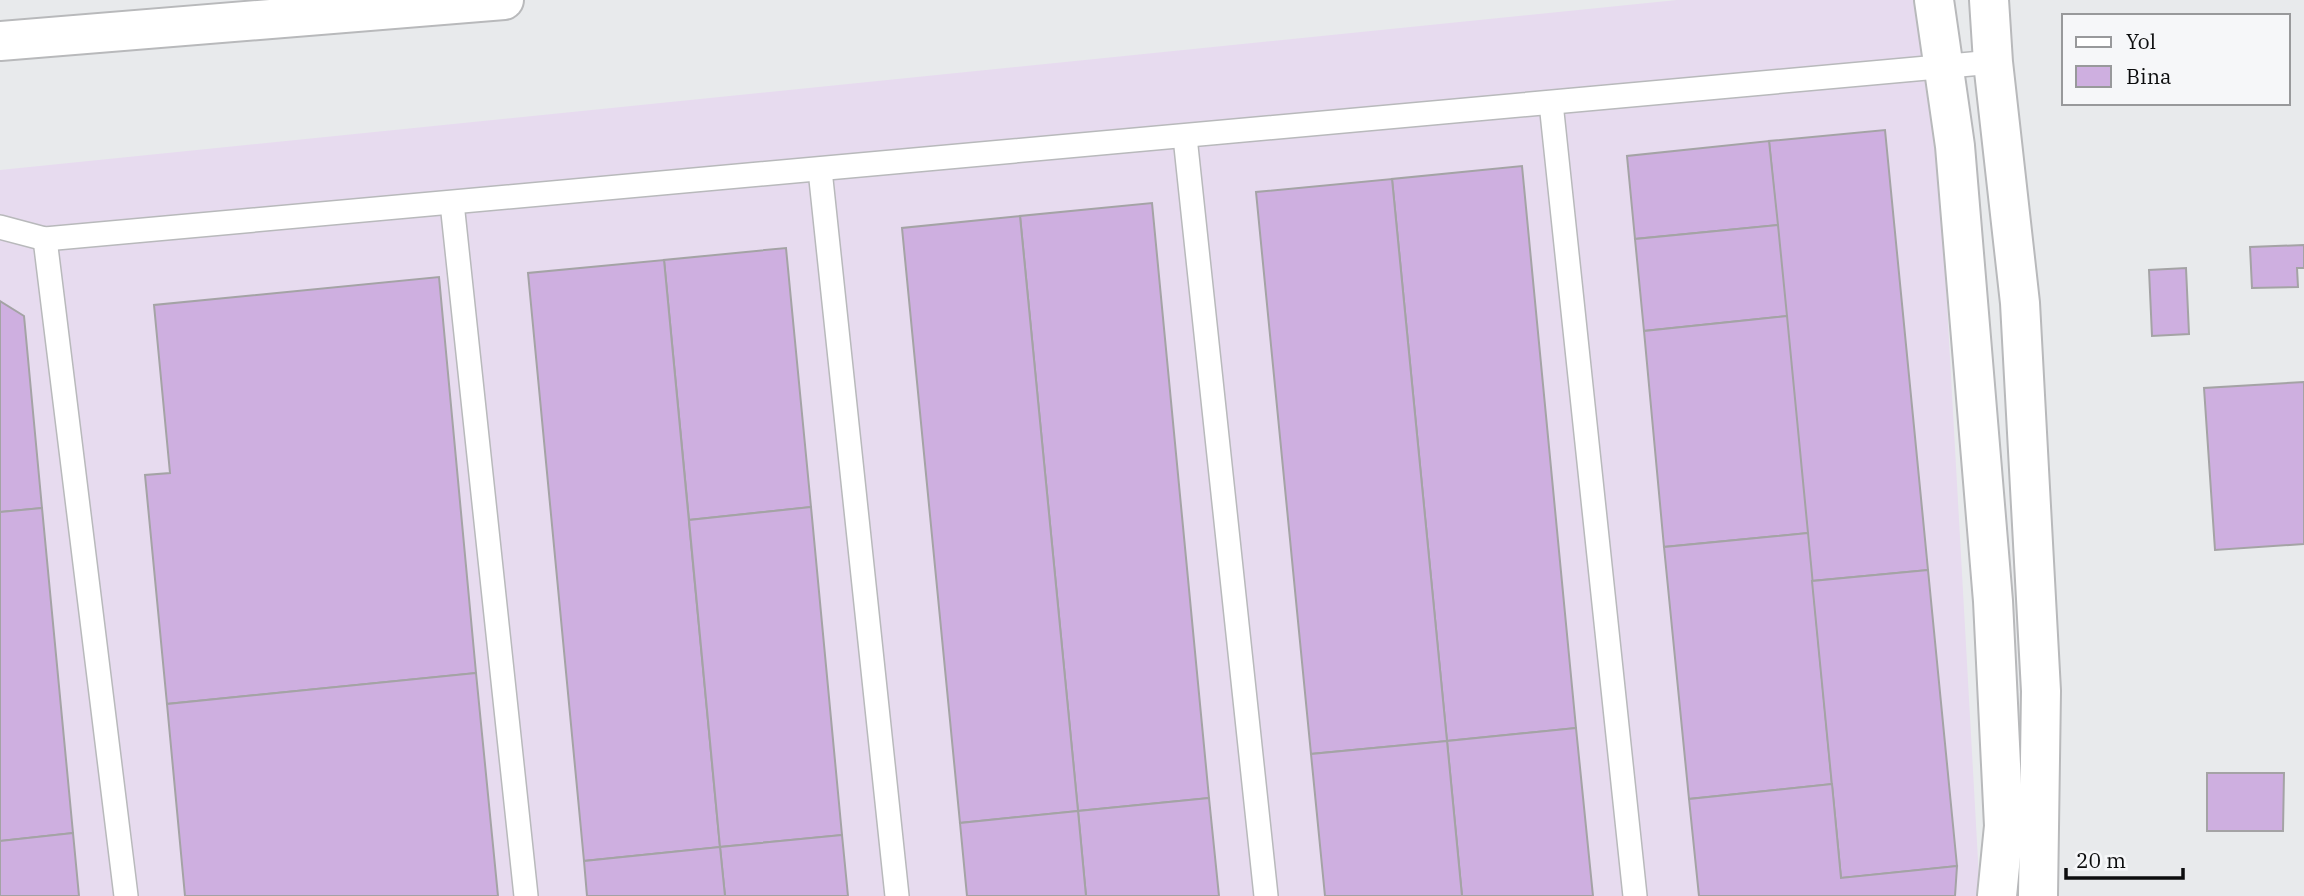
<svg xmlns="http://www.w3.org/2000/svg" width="2304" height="896" font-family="'IBM Plex Serif',serif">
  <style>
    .industrial { fill: #e7dbef }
    .building { fill: #ceafe0; stroke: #a4a3a5; stroke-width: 2 }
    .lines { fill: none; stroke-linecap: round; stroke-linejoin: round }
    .lane-casing { stroke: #b8b9bb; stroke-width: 26 }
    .primary-casing { stroke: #b8b9bb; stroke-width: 42 }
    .highway-casing { stroke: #b8b9bb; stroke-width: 42 }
    .lane { stroke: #fff; stroke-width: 23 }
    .primary { stroke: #fff; stroke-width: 38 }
    .highway { stroke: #fff; stroke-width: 38 }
  </style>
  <rect width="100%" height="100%" fill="#e8eaec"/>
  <polygon class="industrial" points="1677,0 1930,0 1980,896 0,896 0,170"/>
  <g class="building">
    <polygon points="1885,130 1928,570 1812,581 1769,141"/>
    <polygon points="1769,141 1778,225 1635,239 1627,156"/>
    <polygon points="1522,166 1576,728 1447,741 1392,179"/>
    <polygon points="1392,179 1447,741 1311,754 1256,192"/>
    <polygon points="1152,203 1209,798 1078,811 1020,216"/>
    <polygon points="1020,216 1078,811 960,823 902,228"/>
    <polygon points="1778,225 1787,316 1644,331 1635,239"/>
    <polygon points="2304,245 2304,268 2297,268 2298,287 2252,288 2250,247"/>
    <polygon points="786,248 811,507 689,520 664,260"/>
    <polygon points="664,260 720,847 584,861 528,273"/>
    <polygon points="2186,268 2189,334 2152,336 2149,270"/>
    <polygon points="439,277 476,673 167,704 145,475 170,473 154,305"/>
    <polygon points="0,301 24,316 42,508 0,512"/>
    <polygon points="1787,316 1808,533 1664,547 1644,331"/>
    <polygon points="2304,382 2304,544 2215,550 2204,388"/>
    <polygon points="811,507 842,835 720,847 689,520"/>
    <polygon points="42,508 73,833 0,841 0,512"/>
    <polygon points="1808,533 1832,784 1689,799 1664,547"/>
    <polygon points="1928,570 1957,866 1841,878 1812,581"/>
    <polygon points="476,673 498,896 185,896 167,704"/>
    <polygon points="1576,728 1593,896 1462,896 1447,741"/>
    <polygon points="1447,741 1462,896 1325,896 1311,754"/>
    <polygon points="2207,773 2284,773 2283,831 2207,831"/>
    <polygon points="1832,784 1841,878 1957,866 1955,896 1699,896 1689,799"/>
    <polygon points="1209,798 1219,896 1086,896 1078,811"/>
    <polygon points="1078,811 1086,896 967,896 960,823"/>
    <polygon points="73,833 79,896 0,896 0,841"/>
    <polygon points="842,835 848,896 725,896 720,847"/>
    <polygon points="720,847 725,896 587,896 584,861"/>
  </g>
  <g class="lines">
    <g class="lane-casing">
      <g id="lane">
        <polyline points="1551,103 1635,896"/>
        <polyline points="1185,137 1266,896"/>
        <polyline points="820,170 897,896"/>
        <polyline points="452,203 526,896"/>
        <polyline points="0,227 45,239 1993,62"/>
        <polyline points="45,239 126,896"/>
      </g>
    </g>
    <g class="primary-casing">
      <g id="primary">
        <polyline points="1934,0 1955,146 1993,601 2004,826 1997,896"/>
        <polyline points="1989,0 1993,62 2020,303 2041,691 2038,896"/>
      </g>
    </g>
    <g class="highway-casing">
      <polyline id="highway" points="0,41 504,0"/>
    </g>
    <use href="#lane" class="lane"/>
    <use href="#primary" class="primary"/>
    <use href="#highway" class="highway"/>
  </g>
  <rect x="2062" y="14" width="228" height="91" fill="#f6f7f9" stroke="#98999b" stroke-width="2"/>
  <rect x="2076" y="37" width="35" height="10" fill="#ffffff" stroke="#98999b" stroke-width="2"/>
  <text x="2126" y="49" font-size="21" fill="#0c0d0e">Yol</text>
  <rect x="2076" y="66" width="35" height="21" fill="#ceafe0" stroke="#98999b" stroke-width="2"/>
  <text x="2126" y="84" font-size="21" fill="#0c0d0e">Bina</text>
  <path d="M2066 868v10h117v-10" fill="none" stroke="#0c0d0e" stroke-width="3.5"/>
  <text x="2076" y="868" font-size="21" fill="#0c0d0e" stroke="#f6f7f9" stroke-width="5" paint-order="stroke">20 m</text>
</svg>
